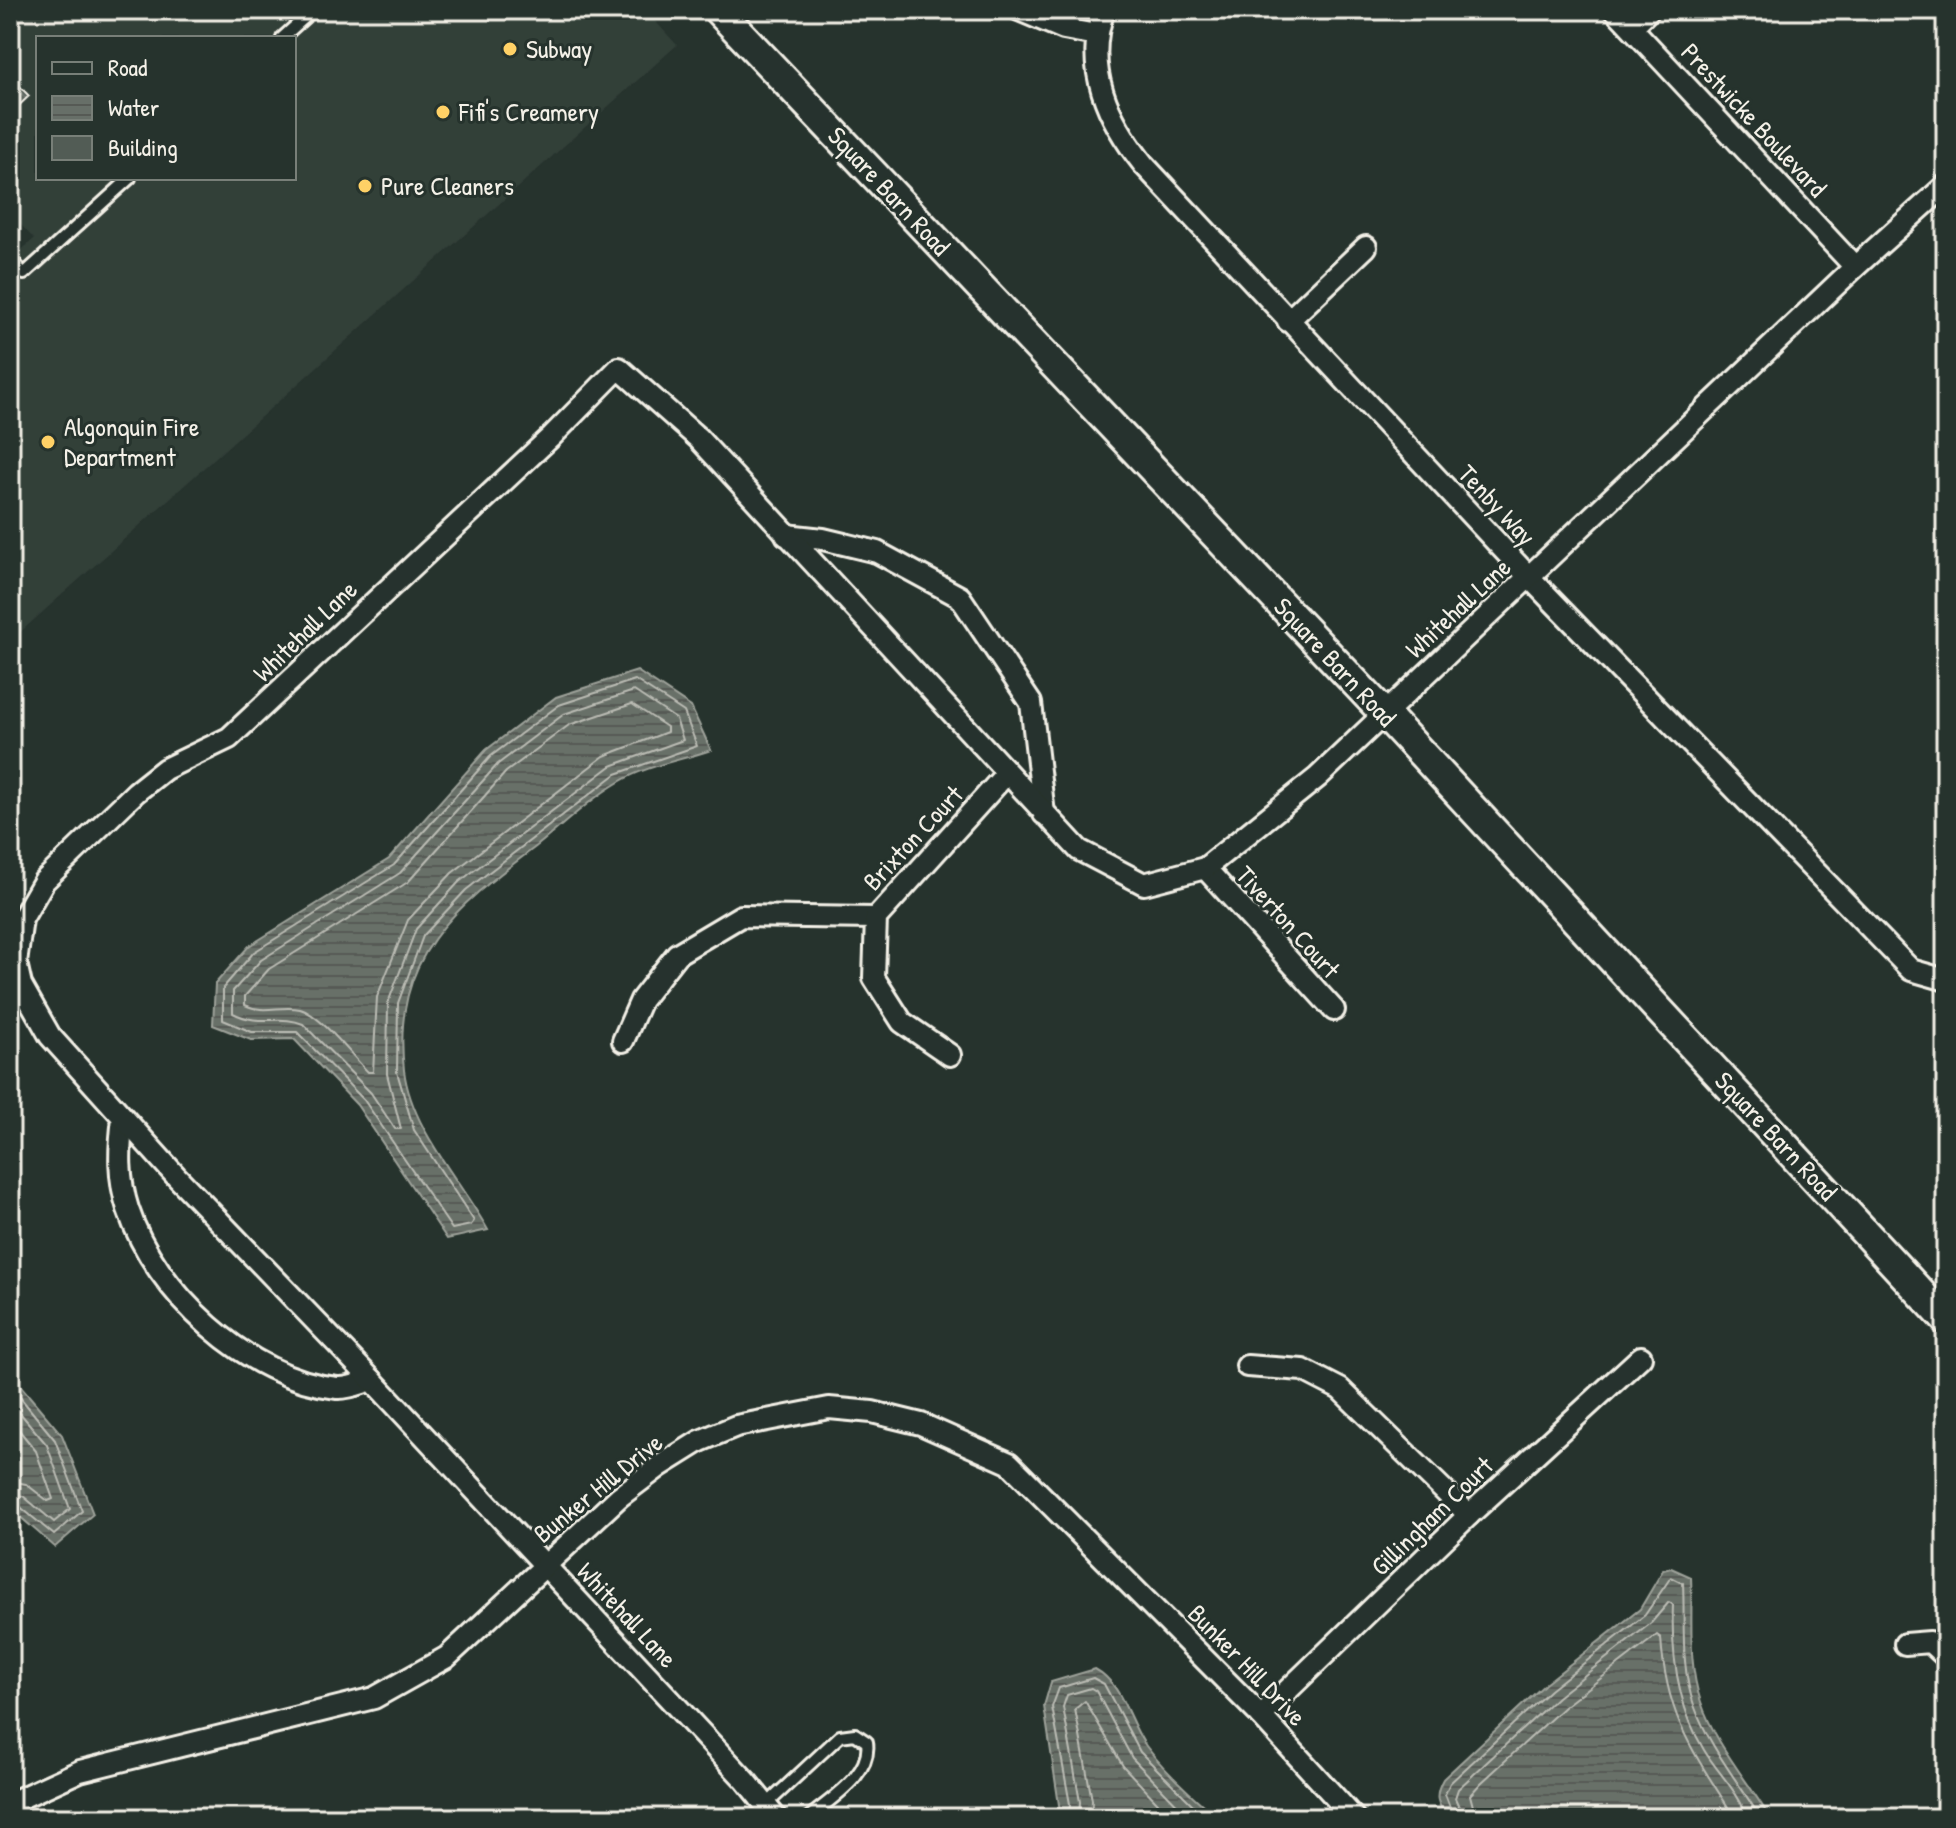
<svg xmlns="http://www.w3.org/2000/svg" width="1956" height="1828" font-family="'Patrick Hand',sans-serif">
  <style>
    .built { fill: #333f39; fill-rule: evenodd }
    .water { fill: url(#water-rules); stroke: #9fa39b; stroke-width: 2 }
    .lines { fill: none; stroke-linecap: round; stroke-linejoin: round }
    .shore { stroke: #bcbdb5; stroke-width: 2 }
    .building { fill: url(#building-back-hatch); stroke: #f4f1e8; stroke-width: 2 }
    .lane-casing { stroke: #f4f1e8; stroke-width: 16 }
    .street-casing { stroke: #f4f1e8; stroke-width: 26 }
    .secondary-casing { stroke: #f4f1e8; stroke-width: 34 }
    .lane { stroke: #26332d; stroke-width: 10 }
    .street { stroke: #26332d; stroke-width: 20 }
    .secondary { stroke: #26332d; stroke-width: 28 }
    .poi-dot { fill: #ffd166; stroke: #26332d; stroke-width: 3 }
    .labels { text-anchor: middle; stroke-width: 6; stroke-linejoin: round; paint-order: stroke }
    .poi-label { font-size: 26px; fill: #f4f1e8; stroke: #26332d; text-anchor: start }
    .street-label { font-size: 26px; fill: #f4f1e8; stroke: #26332d }
  </style>
  <defs>
    <pattern id="water-rules" width="6" height="5" patternUnits="userSpaceOnUse" patternTransform="scale(2)"><rect width="6" height="5" fill="#676f68"/><path d="M0 2.5h6" fill="none" stroke="#565a55"/></pattern>
    <pattern id="building-back-hatch" width="6" height="6" patternUnits="userSpaceOnUse" patternTransform="scale(2)"><rect width="6" height="6" fill="#525c55"/><path d="M-1 5l2 2M0 0l6 6M5-1l2 2" fill="none" stroke="#6c746d"/></pattern>
  </defs>
  <rect width="100%" height="100%" fill="#26332d"/>
  <filter id="ink" filterUnits="userSpaceOnUse"><feTurbulence type="fractalNoise" baseFrequency=".0125" numOctaves="2"/><feDisplacementMap in="SourceGraphic" scale="16" xChannelSelector="R" yChannelSelector="G"/><feConvolveMatrix kernelMatrix="1 2 1 2 8 2 1 2 1" color-interpolation-filters="sRGB"/></filter>
  <g filter="url(#ink)">
    <path class="built" d="M10,10H645L677,45L17,635L10,628V260L34,239L10,213ZM38,38H294V178H38Z"/>
    <g class="water">
      <path d="M637,671L691,707L711,750C682,760 645,766 619,782C590,799 564,824 538,845C456,907 391,955 404,1070C411,1128 460,1180 488,1230L447,1239L357,1105L294,1039L251,1040L213,1025L215,984L249,946L389,859L486,750L556,697Z"/>
      <polygon points="10,1373 62,1435 93,1514 55,1547 10,1508"/>
      <path d="M1671,1568L1691,1577C1693,1618 1687,1661 1701,1702C1714,1741 1743,1775 1765,1810V1818H1449C1436,1804 1434,1795 1443,1779L1545,1684L1640,1609L1663,1570Z"/>
      <path d="M1095,1669C1123,1684 1128,1721 1146,1746C1166,1773 1193,1797 1218,1818H1061L1044,1706L1051,1682Z"/>
    </g>
    <g class="lines">
      <g class="shore">
        <polygon points="635,680 684,712 697,746 616,774 466,890 423,936 398,1003 397,1072 414,1130 474,1221 471,1225 452,1229 364,1100 297,1032 252,1032 223,1020 223,988 254,952 394,865 491,756 559,705"/>
        <path d="M634,691L676,719L683,740L611,766L459,882L416,929L388,1003L387,1074L401,1129H395L371,1093L303,1024C281,1014 260,1027 233,1013V991L261,960L400,873L498,764L564,714Z"/>
        <path d="M632,704L667,727V732L604,756L452,873L408,920L377,997L373,1072H368C352,1056 320,1014 300,1009C281,1005 263,1014 245,1005V996L269,969L408,882L506,772L569,725Z"/>
        <polyline points="10,1385 55,1440 82,1511 54,1535 18,1505 10,1503"/>
        <polyline points="10,1401 47,1445 70,1509 54,1522 23,1496 10,1493"/>
        <polyline points="10,1419 36,1451 53,1499 48,1501 26,1484 10,1481"/>
        <polyline points="1069,1818 1070,1804 1052,1707 1059,1688 1093,1678 1104,1684 1140,1752 1206,1818"/>
        <polyline points="1079,1818 1080,1802 1063,1707 1067,1695 1091,1688 1096,1691 1132,1758 1190,1818"/>
        <polyline points="1091,1818 1092,1800 1075,1709 1085,1701 1123,1766 1172,1818"/>
        <path d="M1454,1818L1445,1794L1450,1783L1550,1690L1645,1615L1671,1577L1683,1583C1685,1623 1680,1666 1694,1705C1708,1744 1734,1776 1756,1811L1757,1818"/>
        <path d="M1464,1818L1455,1798L1458,1789L1557,1697L1651,1623L1669,1602L1673,1605C1671,1654 1678,1707 1704,1750C1717,1772 1740,1793 1747,1818"/>
        <path d="M1476,1818L1470,1795L1481,1783L1565,1706L1657,1635L1661,1638C1666,1718 1694,1753 1735,1818"/>
      </g>
    </g>
    <polygon class="building" points="10,76 29,96 10,114"/>
    <g class="lines">
      <g class="lane-casing">
        <g id="lane">
          <polyline points="282,38 313,10"/>
          <polyline points="10,258 24,274 130,178"/>
          <path d="M766,1805L840,1736L855,1734L867,1742C872,1775 831,1798 808,1818"/>
        </g>
      </g>
      <g class="street-casing">
        <g id="street">
          <polyline points="1019,10 1064,29 1096,35"/>
          <path d="M1104,10C1083,68 1108,120 1144,165L1529,577L1911,970L1946,980"/>
          <polyline points="1615,10 1855,267"/>
          <polyline points="1632,27 1649,10"/>
          <polyline points="1288,321 1366,247"/>
          <polyline points="786,535 823,539 877,552 960,597 1031,703 1044,814"/>
          <polyline points="1205,868 1334,1010"/>
          <polyline points="623,1041 641,1000 677,954 741,916 876,918"/>
          <polyline points="950,1055 902,1022 874,978 876,918 1006,774"/>
          <path d="M123,1118C119,1150 118,1178 128,1209C155,1292 248,1379 337,1388C348,1389 362,1383 372,1380L746,1781L776,1818"/>
          <polyline points="1247,1366 1303,1370 1340,1389 1469,1515"/>
          <polyline points="372,1380 176,1176 50,1036 21,985 16,963 22,919 44,881 136,792 165,769 229,738 552,436 619,368 698,438 1079,850 1144,884 1205,868 1318,777 1855,267 1946,185"/>
          <polyline points="1905,1644 1930,1642 1946,1657"/>
          <polyline points="1261,1716 1469,1515 1641,1357"/>
          <polyline points="10,1803 80,1771 374,1698 447,1657 619,1497 660,1466 700,1441 736,1426 829,1408 872,1412 921,1424 1009,1463 1261,1716 1354,1818"/>
        </g>
      </g>
      <g class="secondary-casing">
        <polyline id="secondary" points="718,10 1384,713 1946,1320"/>
      </g>
      <use href="#lane" class="lane"/>
      <use href="#street" class="street"/>
      <use href="#secondary" class="secondary"/>
    </g>
  </g>
  <g class="poi-dot">
    <circle cx="510" cy="49" r="8"/>
    <circle cx="443" cy="112" r="8"/>
    <circle cx="365" cy="186" r="8"/>
    <circle cx="48" cy="442" r="8"/>
  </g>
  <g class="labels">
    <g class="poi-label">
      <text x="526" y="58">Subway</text>
      <text x="459" y="121">Fifi's Creamery</text>
      <text x="381" y="195">Pure Cleaners</text>
      <text x="64" y="436">Algonquin Fire<tspan x="64" dy="30">Department</tspan></text>
    </g>
    <g class="street-label">
      <text transform="translate(1754 120) rotate(47)" y="9">Prestwicke Boulevard</text>
      <text transform="translate(889 191) rotate(47)" y="9">Square Barn Road</text>
      <text transform="translate(1497 505) rotate(47)" y="9">Tenby Way</text>
      <text transform="translate(1458 608) rotate(-43)" y="9">Whitehall Lane</text>
      <text transform="translate(305 631) rotate(-44)" y="9">Whitehall Lane</text>
      <text transform="translate(1335 662) rotate(47)" y="9">Square Barn Road</text>
      <text transform="translate(913 838) rotate(-47)" y="9">Brixton Court</text>
      <text transform="translate(1288 922) rotate(48)" y="9">Tiverton Court</text>
      <text transform="translate(1776 1136) rotate(47)" y="9">Square Barn Road</text>
      <text transform="translate(598 1488) rotate(-39)" y="9">Bunker Hill Drive</text>
      <text transform="translate(1432 1516) rotate(-44)" y="9">Gillingham Court</text>
      <text transform="translate(627 1615) rotate(47)" y="9">Whitehall Lane</text>
      <text transform="translate(1247 1665) rotate(46)" y="9">Bunker Hill Drive</text>
    </g>
  </g>
  <rect width="1956" height="1828" fill="none" stroke="#26332d" stroke-width="40"/>
  <rect x="20" y="20" width="1916" height="1788" fill="none" stroke="#f4f1e8" stroke-width="3" filter="url(#ink)"/>
  <rect x="36" y="36" width="260" height="144" fill="#26332d" stroke="#787f78" stroke-width="2"/>
  <rect x="52" y="62" width="40" height="12" fill="#26332d" stroke="#787f78" stroke-width="2"/>
  <text x="108" y="76" font-size="24" fill="#f4f1e8">Road</text>
  <rect x="52" y="96" width="40" height="24" fill="url(#water-rules)" stroke="#787f78" stroke-width="2"/>
  <text x="108" y="116" font-size="24" fill="#f4f1e8">Water</text>
  <rect x="52" y="136" width="40" height="24" fill="#525c55" stroke="#787f78" stroke-width="2"/>
  <text x="108" y="156" font-size="24" fill="#f4f1e8">Building</text>
</svg>
